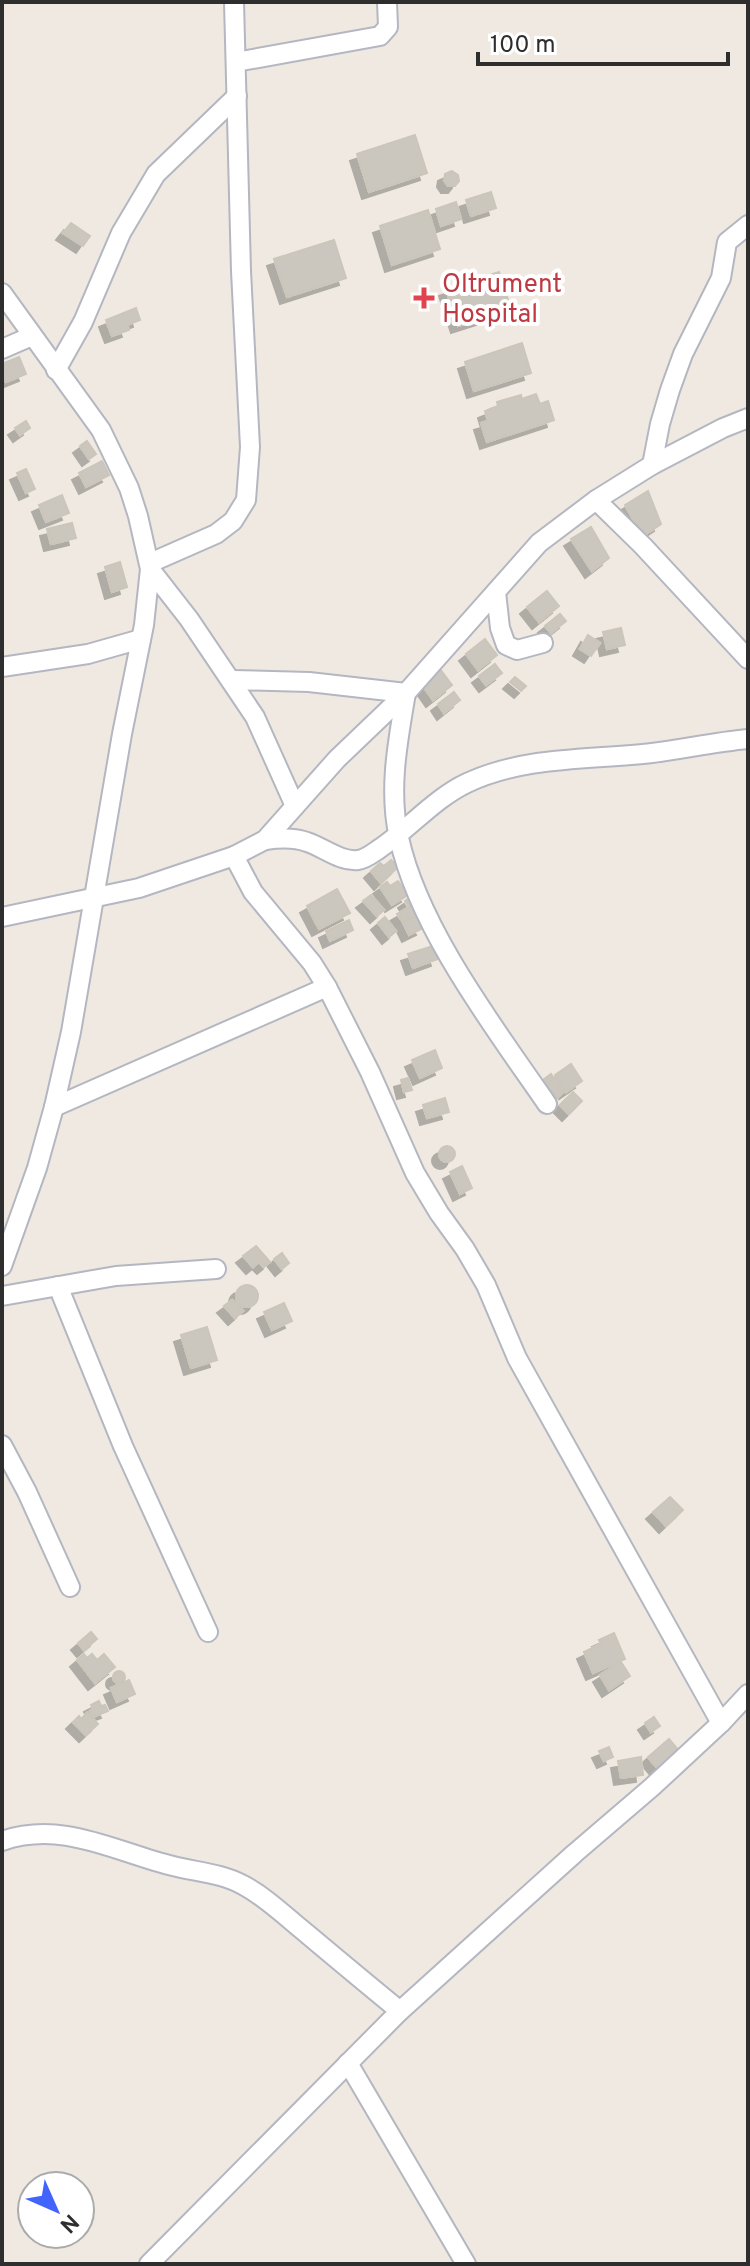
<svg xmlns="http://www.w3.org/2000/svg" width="750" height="2266" font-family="Overpass,sans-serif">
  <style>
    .building { fill: #cbc7bf; stroke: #cbc5ba; stroke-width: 2; filter: url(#shadow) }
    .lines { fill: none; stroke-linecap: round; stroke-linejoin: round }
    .street-casing { stroke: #b4b7c1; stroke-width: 22 }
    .street { stroke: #fff; stroke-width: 18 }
    .health-dot { fill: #e0444e; stroke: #fff; stroke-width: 3 }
    .labels { text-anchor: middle; stroke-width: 8; stroke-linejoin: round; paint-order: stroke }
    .health-label { font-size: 26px; fill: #be3a42; stroke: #fff; text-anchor: start }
  </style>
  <defs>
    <filter id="shadow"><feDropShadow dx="-7" dy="7" stdDeviation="0" flood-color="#0004"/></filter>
  </defs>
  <rect width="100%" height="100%" fill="#efe9e1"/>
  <g class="building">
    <polygon points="415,135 427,173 369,192 357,154"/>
    <polygon points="452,171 458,175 459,181 455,186 448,186 444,180 445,174"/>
    <polygon points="491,192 496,208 471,216 466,200"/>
    <polygon points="456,202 461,219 441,226 436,209"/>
    <polygon points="428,210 440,249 392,265 380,226"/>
    <polygon points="71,223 90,236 83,246 63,233"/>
    <polygon points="334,240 346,278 287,297 274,259"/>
    <polygon points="499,272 511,309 458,326 446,289"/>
    <polygon points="136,308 140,320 127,325 129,330 112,336 106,320"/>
    <polygon points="522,343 531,373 474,391 465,362"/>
    <polygon points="19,357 26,374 6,382 2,372 2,364"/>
    <polygon points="536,394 540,404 548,401 554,420 487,442 481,423 488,421 485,411 498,406 497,402 521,395 522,399"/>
    <polygon points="26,421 30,428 20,435 15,428"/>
    <polygon points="87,441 96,454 89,459 80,446"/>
    <polygon points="102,461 109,475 86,487 79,473"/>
    <polygon points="26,469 35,489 26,493 17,473"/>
    <polygon points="648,491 661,524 646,534 634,521 625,505"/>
    <polygon points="62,495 69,513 46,522 39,505"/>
    <polygon points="72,523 76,538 51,544 47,529"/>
    <polygon points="591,527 609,558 592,571 571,539"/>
    <polygon points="120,562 127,587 112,592 105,567"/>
    <polygon points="547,591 559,606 539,622 527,607"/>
    <polygon points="560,614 566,621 551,633 545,626"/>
    <polygon points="621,628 625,645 607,649 603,632"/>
    <polygon points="588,635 600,643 591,656 580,649"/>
    <polygon points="485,639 497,655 478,670 466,654"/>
    <polygon points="495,664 502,673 486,685 479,676"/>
    <polygon points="440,669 452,685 433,700 421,683"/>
    <polygon points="515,677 526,686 521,691 510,682"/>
    <polygon points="454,692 460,700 444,713 438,704"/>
    <polygon points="391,860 398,867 381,883 371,871 380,863 384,866"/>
    <polygon points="398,881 408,895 392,905 380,887 387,882 390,886"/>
    <polygon points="337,889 350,913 319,929 307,906"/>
    <polygon points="371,895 384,910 377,916 363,901"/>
    <polygon points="411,897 420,911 403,922 397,914 409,907 405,901"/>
    <polygon points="416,916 423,928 409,935 403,923"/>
    <polygon points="385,917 396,931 389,937 378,923"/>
    <polygon points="349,920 353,930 330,941 326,931"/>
    <polygon points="433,946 438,959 413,968 408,954"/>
    <polygon points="435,1050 442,1068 420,1078 412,1060"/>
    <polygon points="571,1064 582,1081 566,1092 555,1075"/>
    <polygon points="551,1074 563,1092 557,1098 543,1080"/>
    <polygon points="408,1078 412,1090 404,1092 401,1080"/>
    <polygon points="573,1092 582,1101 569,1114 560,1105"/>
    <polygon points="445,1098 449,1112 427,1118 423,1105"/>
    <circle cx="447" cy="1154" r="8"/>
    <polygon points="462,1166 472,1188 460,1194 450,1172"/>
    <polygon points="256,1246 270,1262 264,1267 259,1262 253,1267 243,1256"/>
    <polygon points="282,1253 289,1263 282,1269 274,1259"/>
    <circle cx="247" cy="1296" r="11"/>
    <polygon points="232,1300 243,1311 235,1318 224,1306"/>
    <polygon points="284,1303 292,1321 272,1330 264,1312"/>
    <polygon points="207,1327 217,1360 191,1368 181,1335"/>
    <polygon points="670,1497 683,1510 666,1526 653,1512"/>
    <polygon points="91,1632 97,1639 84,1650 78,1643"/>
    <polygon points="614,1633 625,1659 593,1673 584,1652 601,1644 599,1640"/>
    <polygon points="84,1654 87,1658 92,1654 97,1660 104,1654 115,1667 95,1683 77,1660"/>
    <polygon points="621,1662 630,1676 609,1690 600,1675"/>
    <circle cx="119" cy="1677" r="6"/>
    <polygon points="129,1680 135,1694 117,1702 111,1688"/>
    <polygon points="99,1701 101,1706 105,1705 108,1711 93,1717 90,1711 93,1709 91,1705"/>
    <polygon points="87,1713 98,1724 86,1735 73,1722 79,1716 81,1719"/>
    <polygon points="654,1717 660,1726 651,1732 645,1723"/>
    <polygon points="669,1739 679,1751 658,1769 648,1757"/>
    <polygon points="609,1747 613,1757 604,1761 599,1751"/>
    <polygon points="641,1757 643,1775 621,1778 618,1761"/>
  </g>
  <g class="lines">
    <g class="street-casing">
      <g id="street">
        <polyline points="236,62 380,36 388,27 387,2"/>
        <polyline points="2,293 101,430 129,488 138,516 150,569 144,625 122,734 71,1032 54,1107 37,1168 2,1266"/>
        <polyline points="2,349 32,336"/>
        <polyline points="56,370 83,322 121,233 156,174 237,96"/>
        <polyline points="652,465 660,424 670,390 683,354 721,278 727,242 748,225"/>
        <polyline points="596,500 643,546 748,659"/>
        <polyline points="150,563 216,534 233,521 246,500 250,447 241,271 234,2"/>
        <polyline points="150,569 189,619 255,717 295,806"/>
        <polyline points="496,592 500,628 506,645 517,650 543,643"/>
        <polyline points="2,667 88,654 141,639"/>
        <path d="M232,680L309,682L406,693C398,740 388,790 399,838C419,929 494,1027 547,1104"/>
        <path d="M265,840C279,838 294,837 307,842C323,847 340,862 358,860C366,859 373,853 379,849C409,829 435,798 467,783C524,756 591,760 652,753C684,749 715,742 748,739"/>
        <polyline points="234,856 253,892 312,963 327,987 370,1072 415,1173 439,1213 465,1249 486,1285 517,1358 721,1723"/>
        <polyline points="2,917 139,888 234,856 265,840 337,759 406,693 539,543 596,500 652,465 723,428 748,418"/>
        <polyline points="54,1107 327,987"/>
        <polyline points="58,1286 123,1446 208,1632"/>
        <polyline points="2,1296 116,1276 216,1269"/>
        <polyline points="2,1445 27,1492 70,1587"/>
        <path d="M2,1841C63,1820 115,1852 173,1866C196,1872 221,1873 243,1885C266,1897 286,1917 306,1933C337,1959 368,1985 400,2011"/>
        <polyline points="348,2063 466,2264"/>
        <polyline points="149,2264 400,2011 575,1853 652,1787 721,1723 748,1694"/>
      </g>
    </g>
    <use href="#street" class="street"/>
  </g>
  <path class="health-dot" d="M420 286h8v8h8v8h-8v8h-8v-8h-8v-8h8z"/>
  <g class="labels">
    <g class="health-label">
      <text x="442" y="292">Oltrument<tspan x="442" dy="30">Hospital</tspan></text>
    </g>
  </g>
  <rect width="750" height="2266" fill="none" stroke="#2e2e2e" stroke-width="8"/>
  <g transform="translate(56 2210) rotate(135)"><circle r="38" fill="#ffffff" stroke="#ababab" stroke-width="2"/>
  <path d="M0-6L14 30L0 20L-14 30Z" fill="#4264fb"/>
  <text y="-12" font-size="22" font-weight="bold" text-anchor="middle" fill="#2e2e2e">N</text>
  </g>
  <path d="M478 52v12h250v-12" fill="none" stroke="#2e2e2e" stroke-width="4"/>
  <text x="490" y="52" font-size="24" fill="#2e2e2e" stroke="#ffffff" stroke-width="6" paint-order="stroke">100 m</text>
</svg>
